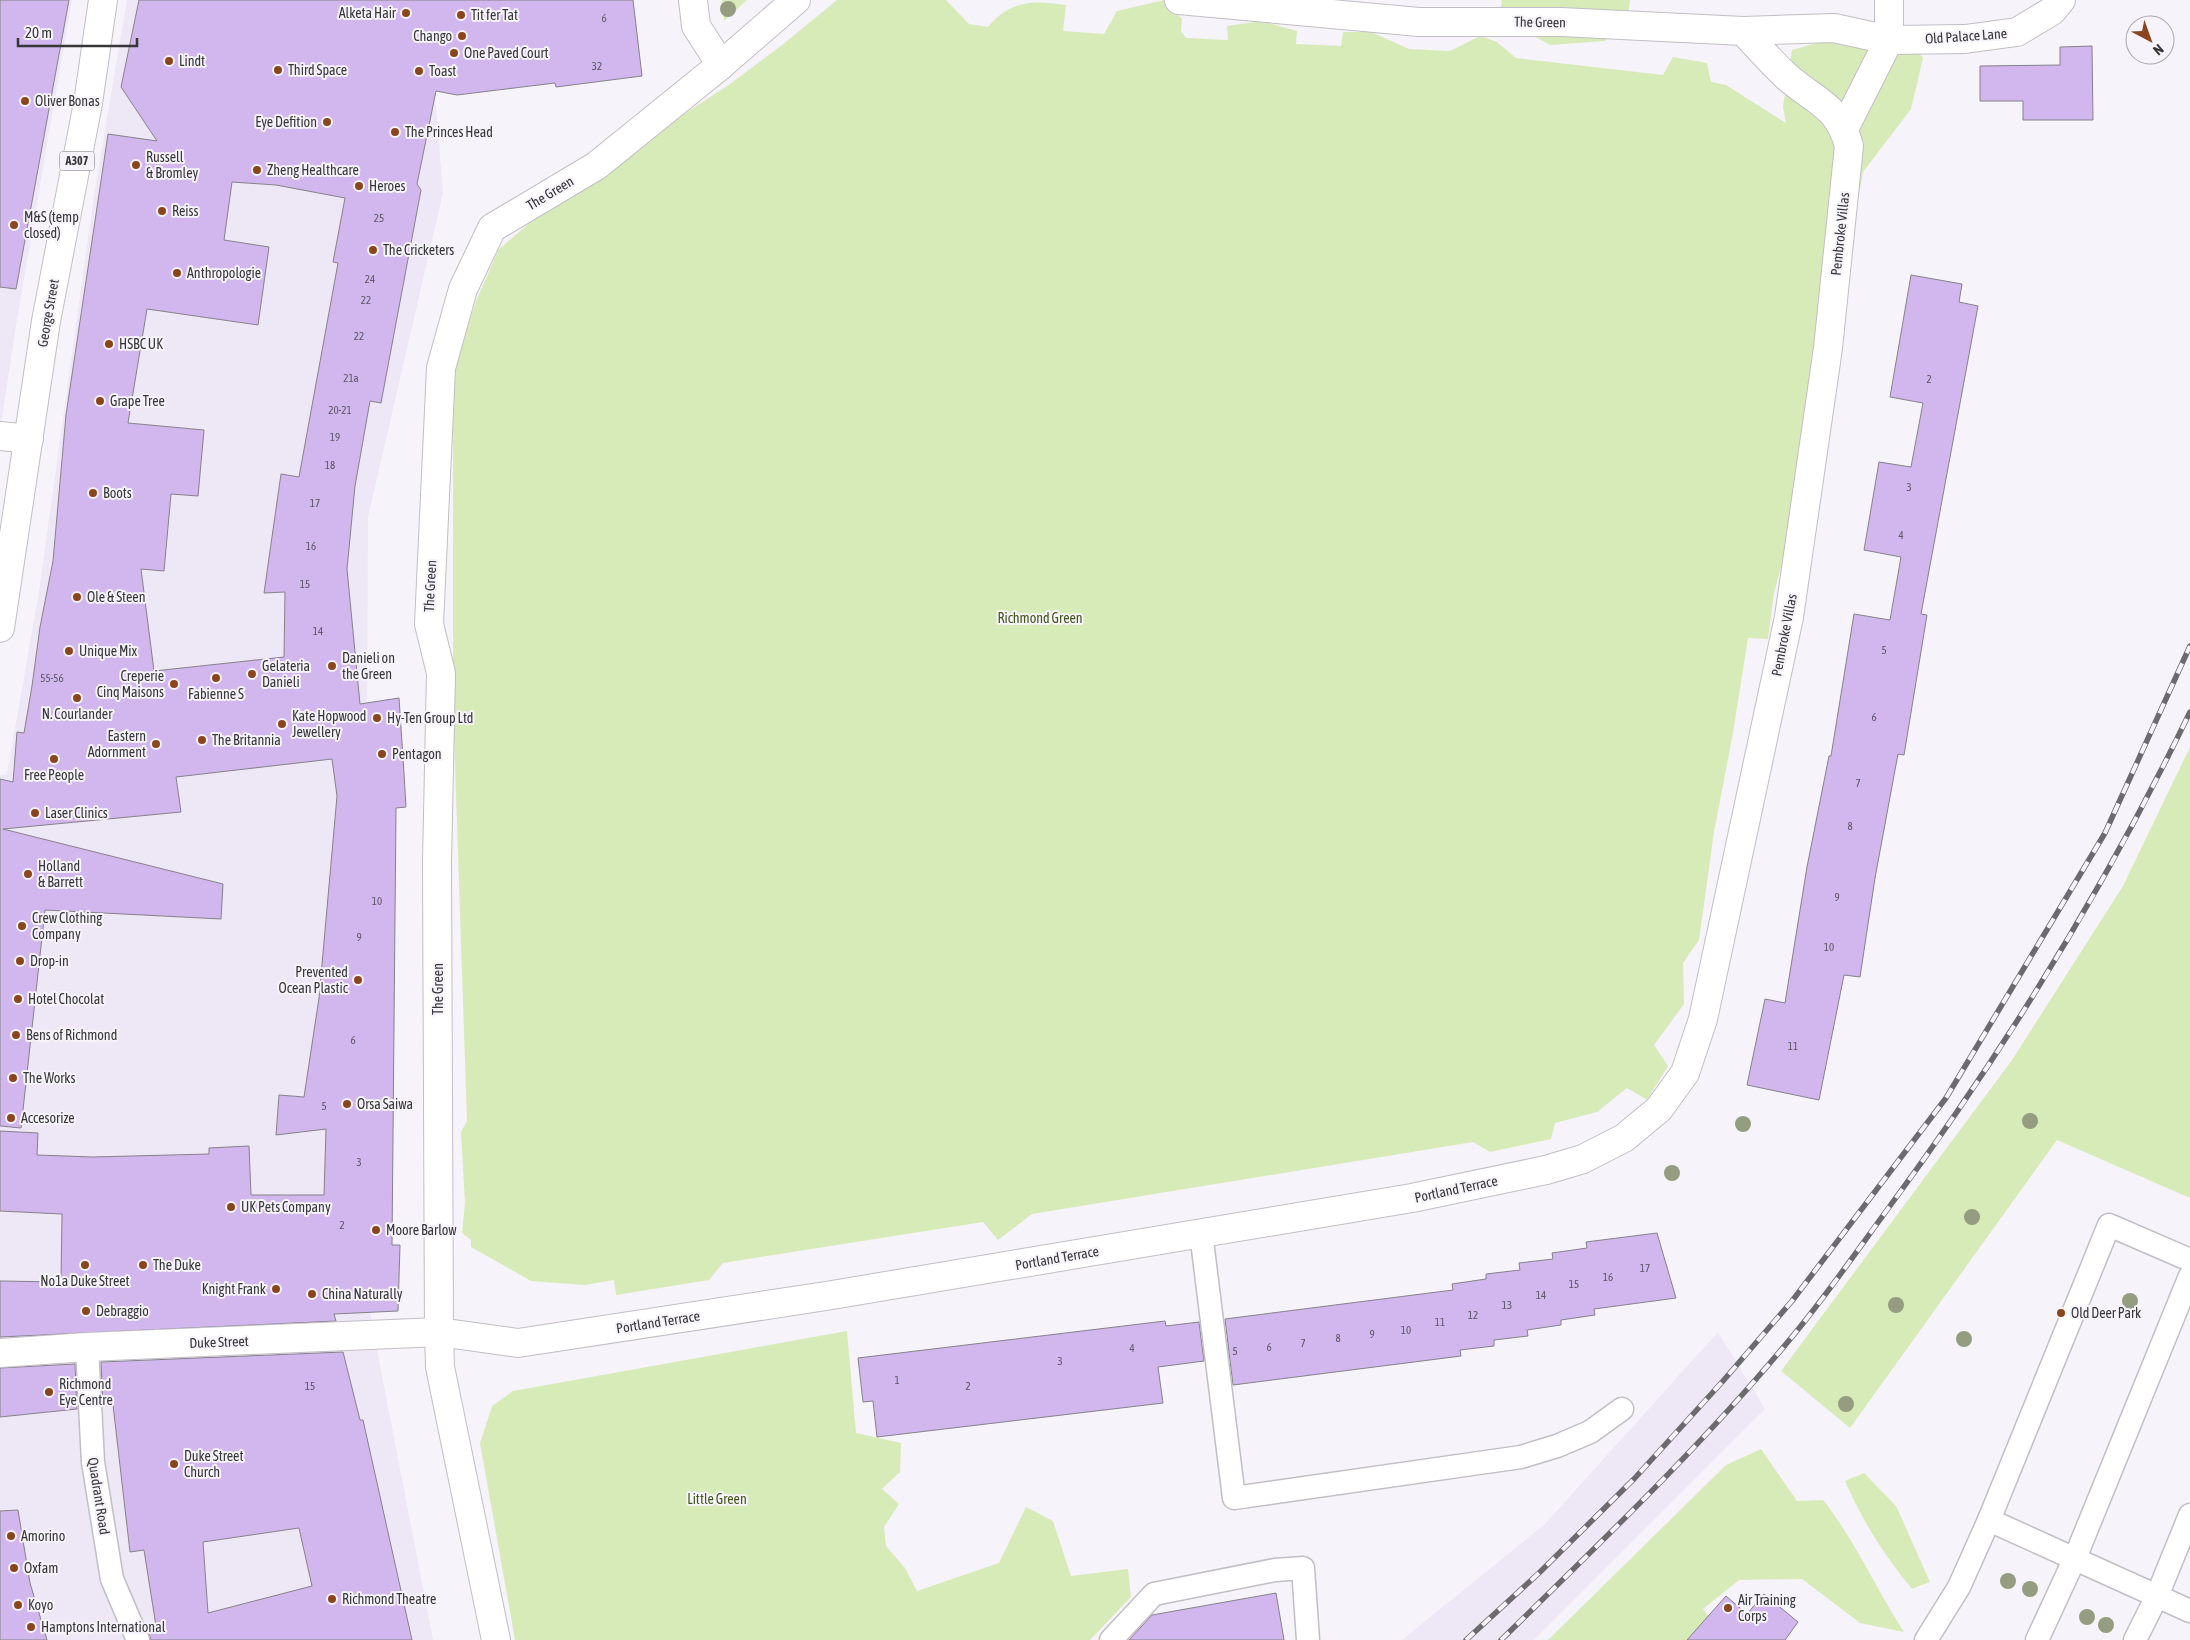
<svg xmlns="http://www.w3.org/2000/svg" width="2190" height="1640" font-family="'Asap Condensed',sans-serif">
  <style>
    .built { fill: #eee7f5 }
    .green { fill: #d7ebb9 }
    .building { fill: #d1b7ed; stroke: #858289; fill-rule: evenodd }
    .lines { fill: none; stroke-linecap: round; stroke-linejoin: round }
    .lane-casing { stroke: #c1bec5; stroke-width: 25 }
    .street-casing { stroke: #c1bec5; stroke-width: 30 }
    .primary-casing { stroke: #c1bec5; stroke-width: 30 }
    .lane { stroke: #fff; stroke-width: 22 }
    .street { stroke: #fff; stroke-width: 28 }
    .primary { stroke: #fff; stroke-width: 28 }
    .rail-casing { stroke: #6b6a6e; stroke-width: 5.5 }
    .rail { stroke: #f6f3fa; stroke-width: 4; stroke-dasharray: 11; stroke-linecap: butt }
    .tree { fill: #949d7f }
    .poi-dot { fill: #8a451d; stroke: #f6f3fa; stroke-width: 2 }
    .labels { text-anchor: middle; stroke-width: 4; stroke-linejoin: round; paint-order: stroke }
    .number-label { font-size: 11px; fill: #5e5666 }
    .shield { fill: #f6f3fa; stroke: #706f73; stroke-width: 1 }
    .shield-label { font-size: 12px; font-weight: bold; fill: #373639 }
    .poi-label { font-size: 14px; fill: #373639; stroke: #f6f3fa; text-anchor: start }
    .street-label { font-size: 14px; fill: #373639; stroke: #f6f3fa }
    .park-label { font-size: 14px; fill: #43571b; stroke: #f6f3fa }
  </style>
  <rect width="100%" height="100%" fill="#f6f3fa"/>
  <g class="built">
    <polygon points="0,0 72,0 17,319 0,431"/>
    <polygon points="127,0 344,0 347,91 436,105 443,193 368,517 364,1282 433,1640 0,1640 0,775 7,774 39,592 94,195"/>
    <polygon points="1718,1332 1765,1409 1534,1640 1402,1640 1545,1524"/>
  </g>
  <g class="green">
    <polygon points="722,0 747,0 724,21"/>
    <path d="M837,0H946L969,24L988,27C1011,0 1032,0 1066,5L1063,31L1104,34L1117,11L1165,0L1182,19L1181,31L1186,38L1228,40L1227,26L1261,21L1297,31L1296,44L1341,46L1343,32H1371L1409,49L1450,51L1480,36L1497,42L1516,58L1663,75L1673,57L1707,63L1711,82L1726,85L1786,123L1783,107L1792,50L1838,37L1898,29L1923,58L1911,109L1863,172L1838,308L1802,426L1799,500L1774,593L1768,639L1748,638L1733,733L1714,832L1699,940L1683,963L1684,1004L1654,1045L1668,1066L1647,1100L1627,1088L1597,1112L1555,1123L1551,1139L1490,1152L1473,1142L1032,1214L998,1240L983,1222L723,1263L709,1280L616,1295L614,1280L585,1285L531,1281L471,1247V1240L462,1233L465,1203L461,1132L467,1121L453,705V375L476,301L499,249L571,188L730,84L782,45Z"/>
    <polygon points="1502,0 1630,0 1628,15 1605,41 1550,45 1499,17"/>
    <polygon points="2190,747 2190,1198 2057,1140 1850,1428 1781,1371 2012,1060 2123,886"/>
    <polygon points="847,1331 856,1433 901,1443 900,1472 882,1489 899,1504 884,1527 886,1546 905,1568 917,1591 999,1563 1026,1507 1053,1521 1071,1576 1128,1569 1131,1597 1090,1640 515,1640 480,1443 492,1406 513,1391"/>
    <path d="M1761,1449L1797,1501L1823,1500C1855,1540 1876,1589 1904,1632L1860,1623L1802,1579L1739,1580L1703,1609L1727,1640H1548L1726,1465Z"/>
    <path d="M1864,1473L1896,1506L1930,1582L1912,1589C1884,1555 1863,1522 1845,1481Z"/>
  </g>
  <g class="building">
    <polygon points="0,0 69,0 16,289 0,287"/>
    <path d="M139,0H633L642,76L556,87L555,83L457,95L436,91L417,184L421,190L381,403L370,401L355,486L347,569L360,704L399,698L404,773L406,807L396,808L392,1245H400L398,1311L334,1314L336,1321L0,1337V1281L61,1282L62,1214L0,1211V1131L38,1133L37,1155L93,1157L209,1154V1148L249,1146L251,1195H324L326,1129L276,1135L279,1095L304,1097L319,998L337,796L332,759L176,777L181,812L3,829L223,884L221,919L45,910L21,1128L0,1126V779L13,782L17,732L24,733L32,686L40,627L53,561L66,415L108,134L157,141L121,87ZM232,182L276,185L345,198L333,262L338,263L299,477L281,474L264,593L285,592L284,657L154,671L141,569L164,571L171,494L198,496L204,430L128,423L147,309L258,325L269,247L224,240Z"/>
    <polygon points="2092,46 2093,120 2023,120 2023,101 1980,101 1980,66 2060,65 2060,47"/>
    <polygon points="1911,275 1962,284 1959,302 1978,306 1921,614 1927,615 1904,755 1898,754 1875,878 1860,977 1844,975 1819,1100 1747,1085 1765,999 1785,1003 1807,867 1829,756 1831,756 1854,614 1890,620 1901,557 1864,550 1879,462 1911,467 1923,403 1890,397"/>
    <polygon points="1657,1233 1676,1298 1594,1309 1595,1315 1561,1320 1561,1325 1527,1330 1528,1336 1494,1340 1494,1346 1460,1350 1461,1356 1233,1385 1225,1319 1453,1290 1452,1284 1486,1279 1486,1274 1520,1270 1519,1263 1553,1259 1552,1253 1587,1248 1586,1242"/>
    <polygon points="1165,1321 1166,1326 1199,1322 1204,1361 1158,1367 1163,1403 877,1437 873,1401 863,1402 858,1358"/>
    <path d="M343,1352L360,1420H363L412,1640H151L147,1628L156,1626L144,1550L130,1552L113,1405L103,1406L101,1362ZM299,1528L312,1586L208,1613L203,1542Z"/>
    <polygon points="75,1364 77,1409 0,1417 0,1368"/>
    <polygon points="18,1510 30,1583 47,1640 0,1640 0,1511"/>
    <polygon points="1276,1593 1284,1640 1129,1640 1152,1615"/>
    <polygon points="1764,1594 1798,1622 1785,1640 1687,1640 1726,1596 1747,1614"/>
  </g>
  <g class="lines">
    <g class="lane-casing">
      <g id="lane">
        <polyline points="1201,1233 1234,1498 1521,1457 1557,1446 1590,1432 1622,1409"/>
        <polyline points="87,1347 93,1462 112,1579 138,1640"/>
        <polyline points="1989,1520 2190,1611"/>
        <polyline points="1111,1640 1154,1594 1275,1570 1303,1568 1308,1640"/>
        <polyline points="1926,1640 1959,1587 1989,1520 2109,1225 2190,1260"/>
        <polyline points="2037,1640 2075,1558 2190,1276"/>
        <polyline points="2135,1640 2157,1596 2190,1515"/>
      </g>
    </g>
    <g class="street-casing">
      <g id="street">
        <polyline points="693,0 696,26 721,65"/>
        <polyline points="1743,31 1834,28 1889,40 1889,0"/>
        <polyline points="1844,129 1889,40 1965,39 2017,32 2052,11 2061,0"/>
        <polyline points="0,436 29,439"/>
        <path d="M0,1353L87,1347L439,1332L518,1343L826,1296L1412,1198L1546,1170L1583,1159L1624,1138L1659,1109L1685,1073L1703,1019L1789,617L1828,348L1849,146C1838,104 1815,102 1786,76C1771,62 1757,46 1743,31L1561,22H1419L1179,0"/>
        <polyline points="496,1640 440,1367 439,1332 437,862 441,673 429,624 441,368 463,289 492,228 596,166 721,65 796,0"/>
      </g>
    </g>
    <g class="primary-casing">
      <polyline id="primary" points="0,628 46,321 88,103 103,0"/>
    </g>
    <use href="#lane" class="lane"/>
    <use href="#street" class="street"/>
    <use href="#primary" class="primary"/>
    <g class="rail-casing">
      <g id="rail">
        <polyline points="1466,1640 1539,1573 1634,1479 1723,1381 1792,1301 1946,1098 2105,833 2190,646"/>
        <path d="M1501,1640C1602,1541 1706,1442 1796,1332C1828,1293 1857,1251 1887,1210C2003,1053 2105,888 2190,712"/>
      </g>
    </g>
    <use href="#rail" class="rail"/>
  </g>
  <g class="tree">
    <circle cx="728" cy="9" r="8"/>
    <circle cx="2030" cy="1121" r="8"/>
    <circle cx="1743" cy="1124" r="8"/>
    <circle cx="1672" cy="1173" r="8"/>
    <circle cx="1972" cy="1217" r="8"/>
    <circle cx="2130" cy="1301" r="8"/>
    <circle cx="1896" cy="1305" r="8"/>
    <circle cx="1964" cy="1339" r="8"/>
    <circle cx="1846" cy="1404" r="8"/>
    <circle cx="2008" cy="1581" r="8"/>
    <circle cx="2030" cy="1589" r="8"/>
    <circle cx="2087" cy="1617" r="8"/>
    <circle cx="2106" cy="1625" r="8"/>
  </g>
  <g class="poi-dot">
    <circle cx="406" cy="13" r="5"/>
    <circle cx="461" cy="15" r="5"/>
    <circle cx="462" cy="36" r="5"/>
    <circle cx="454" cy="53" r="5"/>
    <circle cx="169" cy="61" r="5"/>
    <circle cx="278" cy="70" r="5"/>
    <circle cx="419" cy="71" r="5"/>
    <circle cx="25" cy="101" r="5"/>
    <circle cx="327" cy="122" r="5"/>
    <circle cx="395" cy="132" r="5"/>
    <circle cx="136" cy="165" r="5"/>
    <circle cx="257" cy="170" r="5"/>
    <circle cx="359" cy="186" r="5"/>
    <circle cx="162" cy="211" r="5"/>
    <circle cx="14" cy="225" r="5"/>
    <circle cx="373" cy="250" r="5"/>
    <circle cx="177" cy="273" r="5"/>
    <circle cx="109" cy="344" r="5"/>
    <circle cx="100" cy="401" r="5"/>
    <circle cx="93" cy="493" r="5"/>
    <circle cx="77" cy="597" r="5"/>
    <circle cx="69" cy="651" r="5"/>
    <circle cx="332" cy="666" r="5"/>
    <circle cx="252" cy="674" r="5"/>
    <circle cx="216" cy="678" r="5"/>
    <circle cx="174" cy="684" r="5"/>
    <circle cx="77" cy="698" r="5"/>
    <circle cx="377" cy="718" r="5"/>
    <circle cx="282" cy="724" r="5"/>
    <circle cx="202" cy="740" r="5"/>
    <circle cx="156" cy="744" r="5"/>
    <circle cx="382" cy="754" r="5"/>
    <circle cx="54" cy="759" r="5"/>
    <circle cx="35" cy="813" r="5"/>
    <circle cx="28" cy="874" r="5"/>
    <circle cx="22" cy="926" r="5"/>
    <circle cx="20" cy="961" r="5"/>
    <circle cx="358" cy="980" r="5"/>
    <circle cx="18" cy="999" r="5"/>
    <circle cx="16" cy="1035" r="5"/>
    <circle cx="13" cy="1078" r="5"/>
    <circle cx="347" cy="1104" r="5"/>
    <circle cx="11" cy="1118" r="5"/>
    <circle cx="231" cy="1207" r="5"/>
    <circle cx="376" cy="1230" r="5"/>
    <circle cx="85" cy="1265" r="5"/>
    <circle cx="143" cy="1265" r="5"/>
    <circle cx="276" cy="1289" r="5"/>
    <circle cx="312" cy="1294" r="5"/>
    <circle cx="86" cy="1311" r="5"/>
    <circle cx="2061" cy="1313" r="5"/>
    <circle cx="49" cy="1392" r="5"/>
    <circle cx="174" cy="1464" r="5"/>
    <circle cx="11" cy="1536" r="5"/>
    <circle cx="14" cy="1568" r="5"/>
    <circle cx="332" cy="1599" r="5"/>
    <circle cx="18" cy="1605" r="5"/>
    <circle cx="1728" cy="1608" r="5"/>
    <circle cx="31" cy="1627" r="5"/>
  </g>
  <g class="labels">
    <g class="number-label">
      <text x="604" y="22">6</text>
      <text x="597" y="70">32</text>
      <text x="379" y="222">25</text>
      <text x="370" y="283">24</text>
      <text x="366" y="304">22</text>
      <text x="359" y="340">22</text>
      <text x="351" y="382">21a</text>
      <text x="1929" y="383">2</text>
      <text x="340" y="414">20-21</text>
      <text x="335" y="441">19</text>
      <text x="330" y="469">18</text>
      <text x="1909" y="491">3</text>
      <text x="315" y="507">17</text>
      <text x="1901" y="539">4</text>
      <text x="311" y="550">16</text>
      <text x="305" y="588">15</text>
      <text x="318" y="635">14</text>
      <text x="1884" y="654">5</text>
      <text x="52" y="682">55-56</text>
      <text x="1874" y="721">6</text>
      <text x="1858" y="787">7</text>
      <text x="1850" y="830">8</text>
      <text x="1837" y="901">9</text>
      <text x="377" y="905">10</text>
      <text x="359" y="941">9</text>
      <text x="1829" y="951">10</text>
      <text x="353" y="1044">6</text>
      <text x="1793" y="1050">11</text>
      <text x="324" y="1110">5</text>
      <text x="359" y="1166">3</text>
      <text x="342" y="1229">2</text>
      <text x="1645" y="1272">17</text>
      <text x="1608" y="1281">16</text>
      <text x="1574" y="1288">15</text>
      <text x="1541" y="1299">14</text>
      <text x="1507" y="1309">13</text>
      <text x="1473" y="1319">12</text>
      <text x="1440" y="1326">11</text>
      <text x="1406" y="1334">10</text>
      <text x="1372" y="1338">9</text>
      <text x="1338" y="1342">8</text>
      <text x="1303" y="1347">7</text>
      <text x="1269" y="1351">6</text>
      <text x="1132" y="1352">4</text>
      <text x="1235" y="1355">5</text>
      <text x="1060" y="1365">3</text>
      <text x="897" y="1384">1</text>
      <text x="310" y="1390">15</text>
      <text x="968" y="1390">2</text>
    </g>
    <rect class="shield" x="59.5" y="151.5" width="35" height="19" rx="4"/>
    <g class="shield-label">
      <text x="77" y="165">A307</text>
    </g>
    <g class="poi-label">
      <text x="396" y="18" text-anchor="end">Alketa Hair</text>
      <text x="471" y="20">Tit fer Tat</text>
      <text x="452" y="41" text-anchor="end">Chango</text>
      <text x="464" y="58">One Paved Court</text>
      <text x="179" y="66">Lindt</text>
      <text x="288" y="75">Third Space</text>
      <text x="429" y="76">Toast</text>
      <text x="35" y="106">Oliver Bonas</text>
      <text x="317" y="127" text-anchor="end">Eye Defition</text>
      <text x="405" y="137">The Princes Head</text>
      <text x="146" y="162">Russell<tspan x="146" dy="16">&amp; Bromley</tspan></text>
      <text x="267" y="175">Zheng Healthcare</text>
      <text x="369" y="191">Heroes</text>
      <text x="172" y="216">Reiss</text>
      <text x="24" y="222">M&amp;S (temp<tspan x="24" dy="16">closed)</tspan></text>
      <text x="383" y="255">The Cricketers</text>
      <text x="187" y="278">Anthropologie</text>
      <text x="119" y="349">HSBC UK</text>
      <text x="110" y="406">Grape Tree</text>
      <text x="103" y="498">Boots</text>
      <text x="87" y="602">Ole &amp; Steen</text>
      <text x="79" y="656">Unique Mix</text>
      <text x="342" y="663">Danieli on<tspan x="342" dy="16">the Green</tspan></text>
      <text x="262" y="671">Gelateria<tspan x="262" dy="16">Danieli</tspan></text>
      <text x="164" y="681" text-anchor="end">Creperie<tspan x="164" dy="16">Cinq Maisons</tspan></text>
      <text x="216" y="699" text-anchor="middle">Fabienne S</text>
      <text x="77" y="719" text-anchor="middle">N. Courlander</text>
      <text x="292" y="721">Kate Hopwood<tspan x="292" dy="16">Jewellery</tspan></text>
      <text x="387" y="723">Hy-Ten Group Ltd</text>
      <text x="146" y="741" text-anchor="end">Eastern<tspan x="146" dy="16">Adornment</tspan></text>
      <text x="212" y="745">The Britannia</text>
      <text x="392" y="759">Pentagon</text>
      <text x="54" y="780" text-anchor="middle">Free People</text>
      <text x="45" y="818">Laser Clinics</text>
      <text x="38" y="871">Holland<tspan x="38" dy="16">&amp; Barrett</tspan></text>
      <text x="32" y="923">Crew Clothing<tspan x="32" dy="16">Company</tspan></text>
      <text x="30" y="966">Drop-in</text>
      <text x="348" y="977" text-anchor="end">Prevented<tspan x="348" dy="16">Ocean Plastic</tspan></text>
      <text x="28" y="1004">Hotel Chocolat</text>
      <text x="26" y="1040">Bens of Richmond</text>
      <text x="23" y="1083">The Works</text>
      <text x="357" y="1109">Orsa Saiwa</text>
      <text x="21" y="1123">Accesorize</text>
      <text x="241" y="1212">UK Pets Company</text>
      <text x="386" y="1235">Moore Barlow</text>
      <text x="153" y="1270">The Duke</text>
      <text x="85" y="1286" text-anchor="middle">No1a Duke Street</text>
      <text x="266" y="1294" text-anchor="end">Knight Frank</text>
      <text x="322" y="1299">China Naturally</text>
      <text x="96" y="1316">Debraggio</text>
      <text x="2071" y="1318">Old Deer Park</text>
      <text x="59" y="1389">Richmond<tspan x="59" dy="16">Eye Centre</tspan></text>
      <text x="184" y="1461">Duke Street<tspan x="184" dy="16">Church</tspan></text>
      <text x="21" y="1541">Amorino</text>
      <text x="24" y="1573">Oxfam</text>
      <text x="342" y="1604">Richmond Theatre</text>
      <text x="1738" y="1605">Air Training<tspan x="1738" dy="16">Corps</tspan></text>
      <text x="28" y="1610">Koyo</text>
      <text x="41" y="1632">Hamptons International</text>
    </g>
    <g class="street-label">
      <text transform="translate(1540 22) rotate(1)" y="5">The Green</text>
      <text transform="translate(1966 36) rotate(-4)" y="5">Old Palace Lane</text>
      <text transform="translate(550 193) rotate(-31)" y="5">The Green</text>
      <text transform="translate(1840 234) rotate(-84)" y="5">Pembroke Villas</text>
      <text transform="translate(48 313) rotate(-80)" y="5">George Street</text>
      <text transform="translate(430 586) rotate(-87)" y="5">The Green</text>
      <text transform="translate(1784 635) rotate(-79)" y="5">Pembroke Villas</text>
      <text transform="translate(438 989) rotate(-90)" y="5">The Green</text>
      <text transform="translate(1456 1189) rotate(-12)" y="5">Portland Terrace</text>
      <text transform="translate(1057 1258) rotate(-10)" y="5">Portland Terrace</text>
      <text transform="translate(658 1322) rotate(-9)" y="5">Portland Terrace</text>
      <text transform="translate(219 1342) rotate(-2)" y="5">Duke Street</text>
      <text transform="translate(99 1496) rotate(81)" y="5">Quadrant Road</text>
    </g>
    <g class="park-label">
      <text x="1040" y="623">Richmond Green</text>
      <text x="717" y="1504">Little Green</text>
    </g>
  </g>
  <g transform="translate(2150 40) rotate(139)"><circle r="24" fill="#f6f3fa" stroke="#aaa7ad"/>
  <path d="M0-4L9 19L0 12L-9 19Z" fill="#8a451d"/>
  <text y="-8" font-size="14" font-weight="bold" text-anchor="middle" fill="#373639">N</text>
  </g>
  <path d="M18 38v8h119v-8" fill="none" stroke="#373639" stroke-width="2.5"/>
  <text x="25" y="38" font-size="15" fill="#373639" stroke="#f6f3fa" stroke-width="4" paint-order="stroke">20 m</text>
</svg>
